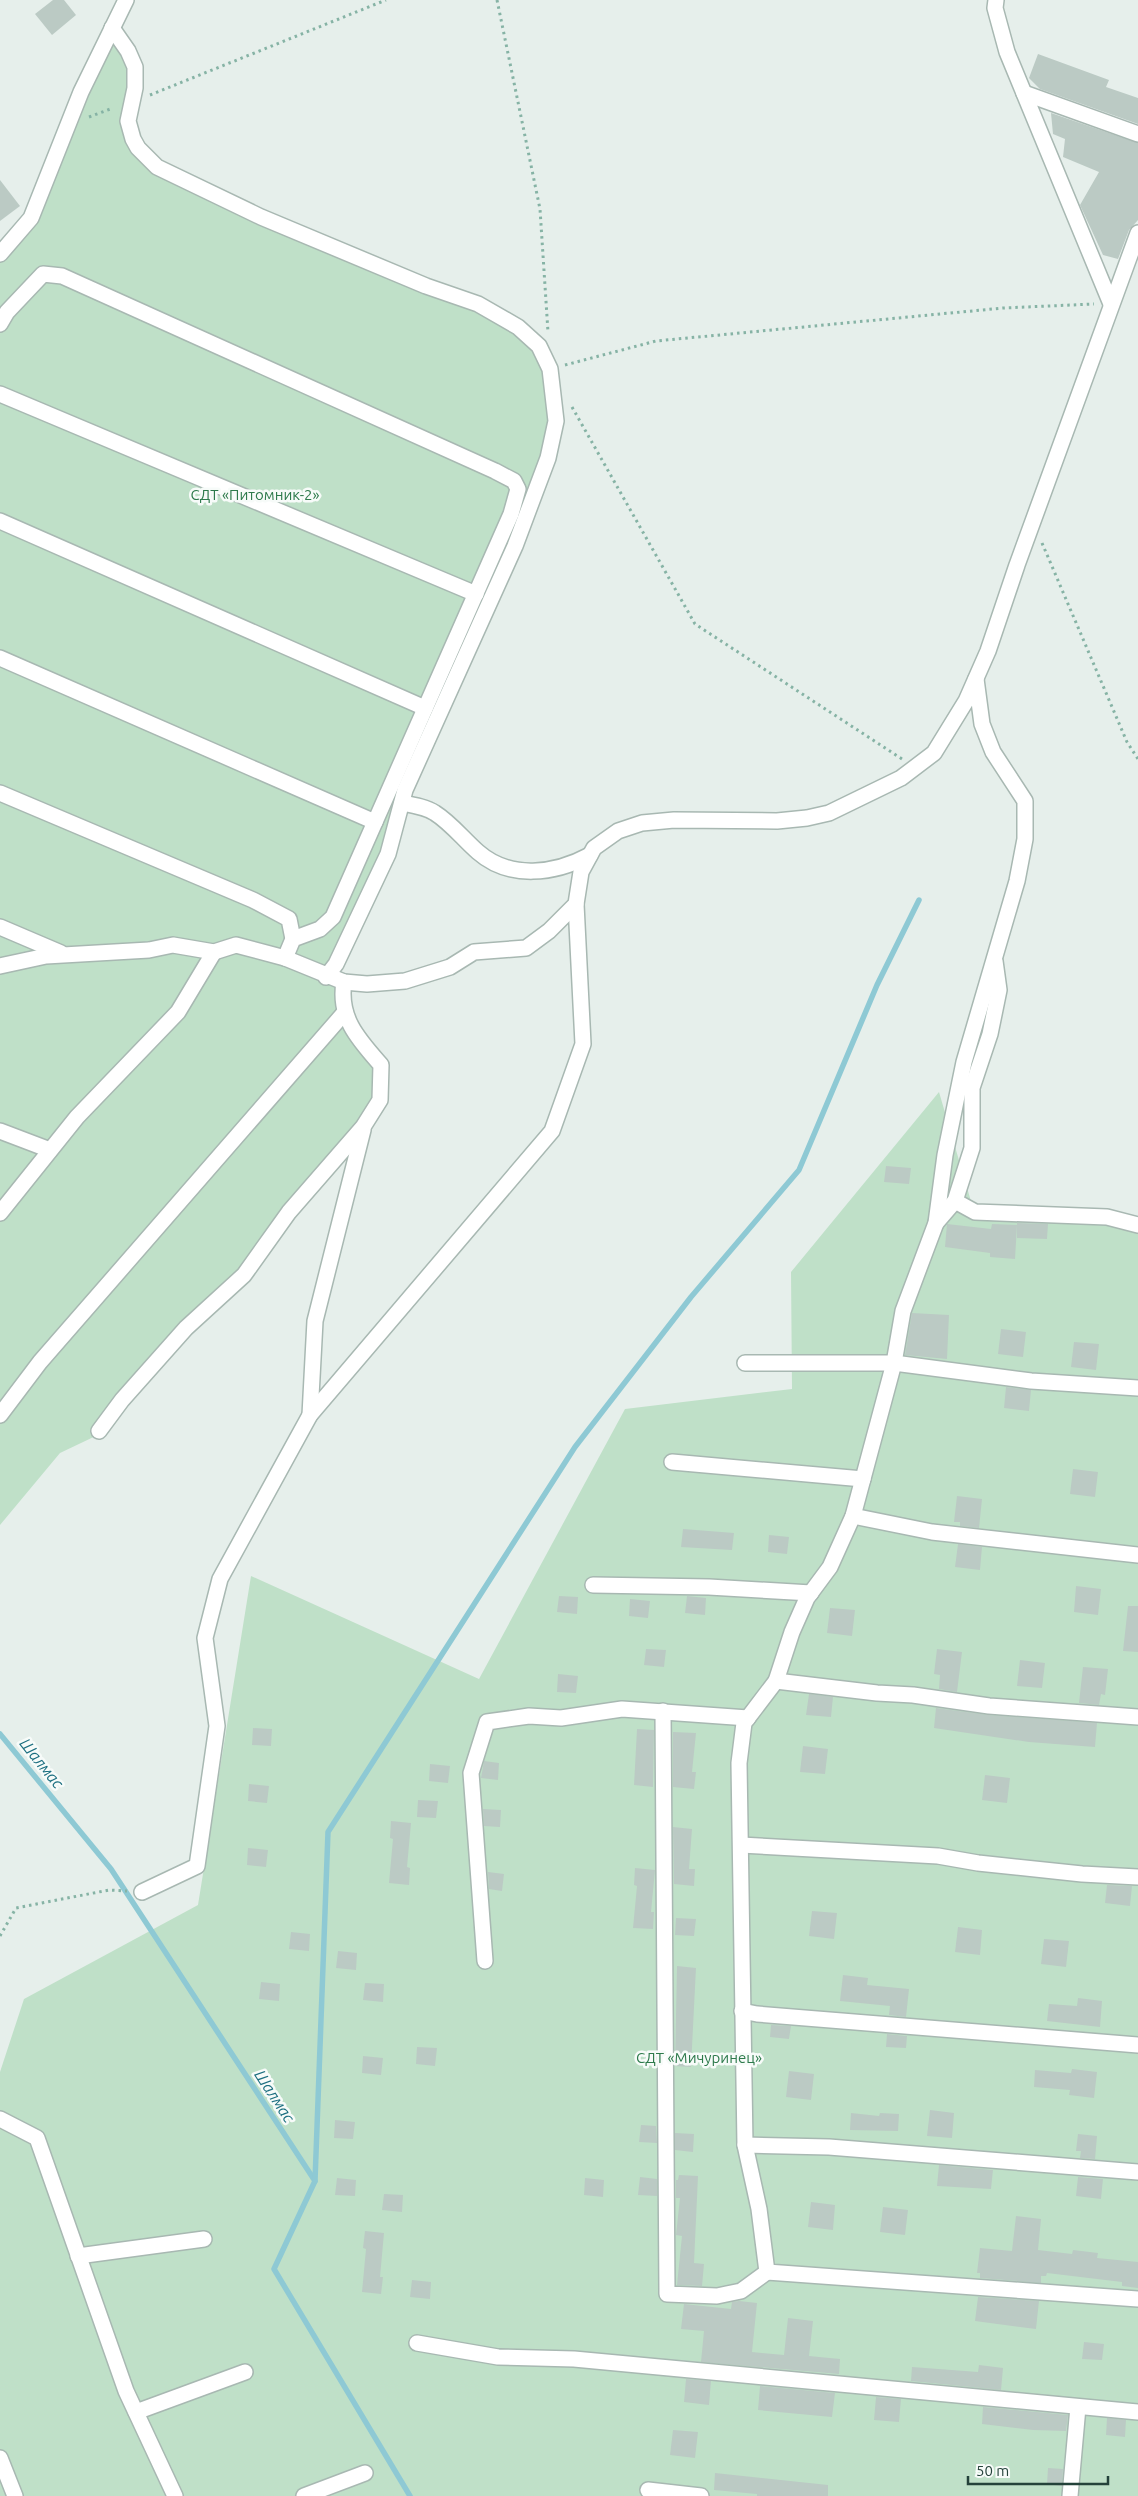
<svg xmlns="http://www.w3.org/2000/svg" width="1138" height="2496" font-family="Ubuntu,sans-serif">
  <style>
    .green { fill: #bfe0c8 }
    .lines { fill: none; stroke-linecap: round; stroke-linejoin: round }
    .stream { stroke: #8ec9d4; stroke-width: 5.5 }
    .building { fill: #bbcac4 }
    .minor-casing { stroke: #a8b8b2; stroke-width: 18 }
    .path { stroke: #86b3a5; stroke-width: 3; stroke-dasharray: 2.5 4; stroke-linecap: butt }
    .minor { stroke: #fff; stroke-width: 15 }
    .labels { text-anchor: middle; stroke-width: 5; stroke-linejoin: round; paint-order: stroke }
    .park-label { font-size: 15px; fill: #2d7a4b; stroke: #f7fbf9 }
    .water-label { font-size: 16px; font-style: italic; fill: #1c6f80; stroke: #f7fbf9 }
  </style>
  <rect width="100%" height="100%" fill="#e6efeb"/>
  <g class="green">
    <path d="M112,41L126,55L131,66L137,153L476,310L519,334L546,366L552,419L544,459L385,853L323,979L346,986C347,1017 366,1040 386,1063L384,1104L191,1326L102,1433L60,1453L0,1525V260L6,254Z"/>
    <polygon points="939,1092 975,1215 1138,1222 1138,2496 0,2496 0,2072 24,1999 198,1905 251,1576 479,1679 625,1409 792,1389 791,1272"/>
  </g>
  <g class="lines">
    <g class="stream">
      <polyline points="0,1734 111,1869 315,2181 274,2269 410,2496"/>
      <polyline points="315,2181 328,1832 575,1447 691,1297 799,1170 877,985 919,900"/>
    </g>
  </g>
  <g class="building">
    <polygon points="53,0 64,0 76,15 52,35 35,14"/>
    <polygon points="1038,54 1109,80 1106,87 1138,98 1138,124 1040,89 1029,78"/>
    <polygon points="1051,113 1138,143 1138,220 1129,230 1118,259 1103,255 1080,205 1099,172 1063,157 1065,139 1053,134"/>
    <polygon points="0,180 20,206 0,221"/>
    <polygon points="886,1166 911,1168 909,1184 884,1182"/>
    <polygon points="1017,1223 1048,1224 1047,1239 1017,1238"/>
    <polygon points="947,1224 991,1229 992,1224 1017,1225 1015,1259 990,1257 990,1253 945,1247"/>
    <polygon points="912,1313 949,1315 947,1359 905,1355"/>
    <polygon points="1001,1329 1026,1332 1023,1357 998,1354"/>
    <polygon points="1074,1342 1099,1344 1096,1370 1071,1367"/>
    <polygon points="1006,1387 1031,1390 1029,1411 1004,1408"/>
    <polygon points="1073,1469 1098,1472 1095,1497 1070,1494"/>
    <polygon points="957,1496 982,1499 979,1528 960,1526 960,1522 954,1522"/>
    <polygon points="683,1529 734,1533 732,1550 681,1547"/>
    <polygon points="769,1535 789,1537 787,1554 768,1552"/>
    <polygon points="958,1544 982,1547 980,1570 955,1567"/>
    <polygon points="1076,1586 1101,1589 1098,1615 1074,1612"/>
    <polygon points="559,1596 578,1597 577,1614 557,1612"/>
    <polygon points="687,1596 706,1598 705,1615 685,1613"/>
    <polygon points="630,1599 650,1601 648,1618 629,1616"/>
    <polygon points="1128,1606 1138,1606 1138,1652 1123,1651"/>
    <polygon points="830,1608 855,1610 852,1636 827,1633"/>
    <polygon points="646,1649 666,1650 664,1667 644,1665"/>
    <polygon points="937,1649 962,1652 957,1692 939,1689 940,1675 934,1674"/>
    <polygon points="1020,1660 1045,1663 1042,1688 1017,1686"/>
    <polygon points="1083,1667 1108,1669 1105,1695 1101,1694 1099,1705 1079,1703"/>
    <polygon points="558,1674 578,1676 576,1693 557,1692"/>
    <polygon points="809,1694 833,1697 831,1717 806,1715"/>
    <polygon points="936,1708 988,1715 1097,1723 1095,1747 1029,1742 934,1728"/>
    <polygon points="253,1728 272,1729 271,1746 252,1745"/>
    <polygon points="637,1729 654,1730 653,1787 634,1785"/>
    <polygon points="673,1732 696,1733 692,1772 696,1772 694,1789 673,1787"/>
    <polygon points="803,1746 828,1749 825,1774 800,1772"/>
    <polygon points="484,1761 499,1763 498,1780 481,1778"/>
    <polygon points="430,1764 450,1766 448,1783 429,1781"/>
    <polygon points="985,1775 1010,1778 1007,1803 982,1800"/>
    <polygon points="249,1784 269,1786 267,1803 248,1801"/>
    <polygon points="418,1800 438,1801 436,1818 417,1817"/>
    <polygon points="483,1809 501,1810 500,1827 484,1826"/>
    <polygon points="391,1821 411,1823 407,1867 410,1868 409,1885 389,1883 393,1839 390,1838"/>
    <polygon points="673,1827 692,1829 689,1869 695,1869 694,1886 674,1884"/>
    <polygon points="248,1848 268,1850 266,1867 247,1865"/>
    <polygon points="635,1868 655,1870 651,1912 654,1912 653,1929 633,1928 637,1886 634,1885"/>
    <polygon points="488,1872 504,1874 502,1891 489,1889"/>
    <polygon points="1107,1885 1132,1886 1130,1906 1105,1903"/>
    <polygon points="812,1911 837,1913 834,1939 809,1936"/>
    <polygon points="676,1918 696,1919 694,1936 675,1935"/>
    <polygon points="958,1927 982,1930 980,1955 955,1952"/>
    <polygon points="291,1932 310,1934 309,1951 289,1949"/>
    <polygon points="1044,1939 1069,1941 1066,1967 1041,1964"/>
    <polygon points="338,1951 357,1953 356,1970 336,1968"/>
    <polygon points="677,1966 696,1968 691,2067 675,2066"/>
    <polygon points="843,1975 868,1978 867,1985 909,1989 906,2017 889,2015 890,2006 840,2001"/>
    <polygon points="261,1982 280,1984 279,2001 259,1999"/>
    <polygon points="365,1983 384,1984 383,2002 363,2000"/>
    <polygon points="1078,1998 1102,2001 1100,2027 1047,2021 1049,2004 1077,2006"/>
    <polygon points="771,2025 791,2026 789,2039 770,2037"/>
    <polygon points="887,2034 907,2036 906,2048 886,2047"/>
    <polygon points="417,2047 437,2048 435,2066 416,2064"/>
    <polygon points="363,2056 383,2058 381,2075 362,2073"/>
    <polygon points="1072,2069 1097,2072 1094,2098 1069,2095 1070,2090 1034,2087 1035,2070 1071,2073"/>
    <polygon points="789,2071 814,2074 811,2100 786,2097"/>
    <polygon points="930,2110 954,2113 952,2138 927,2136"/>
    <polygon points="851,2113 879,2116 880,2113 899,2114 898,2131 850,2130"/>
    <polygon points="335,2120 355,2122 353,2139 334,2138"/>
    <polygon points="641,2125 656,2126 657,2143 639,2142"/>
    <polygon points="675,2133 694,2134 693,2152 675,2150"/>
    <polygon points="1078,2134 1097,2136 1095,2159 1080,2158 1081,2151 1076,2151"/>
    <polygon points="939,2165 993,2170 991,2189 937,2186"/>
    <polygon points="679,2175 698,2176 694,2263 704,2264 702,2286 677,2285 682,2236 676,2235 680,2198 676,2198 676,2180 678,2180"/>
    <polygon points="640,2177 657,2179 657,2196 638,2195"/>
    <polygon points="1078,2177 1103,2179 1101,2199 1076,2196"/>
    <polygon points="337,2178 356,2180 355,2196 335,2195"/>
    <polygon points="585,2178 604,2180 603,2197 584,2195"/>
    <polygon points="384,2194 403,2195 402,2212 382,2210"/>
    <polygon points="811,2202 835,2205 833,2230 808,2227"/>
    <polygon points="883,2207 908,2210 905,2235 880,2232"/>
    <polygon points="1016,2216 1041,2219 1038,2250 1072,2254 1073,2250 1098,2253 1097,2258 1138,2262 1138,2288 1122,2286 1122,2282 1047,2273 1046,2276 1041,2276 1041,2283 980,2278 980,2273 977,2273 980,2248 1012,2251"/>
    <polygon points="365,2231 384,2233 380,2277 383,2277 381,2294 362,2292 366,2249 363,2248"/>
    <polygon points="412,2280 431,2282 430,2299 410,2297"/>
    <polygon points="978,2297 1039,2301 1036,2329 975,2321"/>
    <polygon points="739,2301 757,2303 752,2352 784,2355 788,2318 813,2321 809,2356 840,2359 839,2374 701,2362 704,2331 681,2329 684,2304 731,2309 732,2302"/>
    <polygon points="1084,2342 1104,2344 1102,2360 1082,2359"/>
    <polygon points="979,2365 1003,2368 1001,2390 911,2381 912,2367 978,2372"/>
    <polygon points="686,2379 711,2381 709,2405 684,2402"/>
    <polygon points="760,2386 835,2393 832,2417 758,2410"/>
    <polygon points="876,2397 901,2399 899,2422 874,2420"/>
    <polygon points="983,2407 1068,2415 1066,2431 1033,2430 982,2424"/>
    <polygon points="1107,2418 1126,2420 1125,2437 1106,2435"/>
    <polygon points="673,2430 698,2432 695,2458 670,2455"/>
    <polygon points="1048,2468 1063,2469 1062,2486 1047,2484"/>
    <polygon points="715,2473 828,2485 828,2496 757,2496 757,2494 714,2490"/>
  </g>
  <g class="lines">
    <g class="minor-casing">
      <g id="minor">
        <polyline points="996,0 995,8 1007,52 1111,304"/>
        <polyline points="112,28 128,51 135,67 135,88 128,121 133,139 138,148 157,167 261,217 426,286 478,304 518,327 539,346 550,369 556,421 548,458 515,546 405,790 388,854 336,964 326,977"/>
        <polyline points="1024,93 1138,134"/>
        <polyline points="0,254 31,218 81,92 126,0"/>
        <polyline points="0,324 7,312 43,274 62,276 495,471 514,481 518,489 511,514 333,917 320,929 293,939 285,958"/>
        <polyline points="0,394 476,594"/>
        <polyline points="0,521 425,708"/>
        <polyline points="0,658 375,822"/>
        <polyline points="976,679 982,724 993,752 1025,801 1025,839 1017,881 964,1062 945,1155 936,1223 903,1311 894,1363 853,1516 830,1567 807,1598 792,1632 776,1681 744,1723 739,1763 745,2145 759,2209 767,2272 1138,2299"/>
        <polyline points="0,793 253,900 289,919 293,939"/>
        <path d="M402,803C413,805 426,807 435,813C451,823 464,840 478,852C510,880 555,874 590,855"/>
        <polyline points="0,927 61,953"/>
        <polyline points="0,966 46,956 149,950 173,945 214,952 236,945 285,958 344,982 367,984 405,981 450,967 474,952 526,948 549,931 576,904 581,872 594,848 618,831 642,823 674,820 777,821 807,818 829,813 901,778 934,753 966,701 988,651 1017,565 1138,233"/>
        <polyline points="0,1131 50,1150"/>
        <polyline points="955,1201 975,1212 1107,1217 1138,1225"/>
        <polyline points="0,1213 77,1117 178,1012 214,952"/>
        <polyline points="936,1223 955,1201 972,1148 972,1088 990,1034 999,990 995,961"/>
        <polyline points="745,1363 894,1363 1031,1381 1138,1388"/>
        <polyline points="0,1415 40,1362 345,1012"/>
        <polyline points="310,1415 315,1321 363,1130"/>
        <path d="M99,1431L122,1400L186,1328L244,1275L289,1212L363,1127L380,1100L381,1065C359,1040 338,1018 344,982"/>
        <polyline points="672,1462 863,1479"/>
        <polyline points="853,1516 932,1532 1138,1555"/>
        <polyline points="593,1585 709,1587 811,1593"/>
        <polyline points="776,1681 877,1693 913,1695 989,1706 1138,1717"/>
        <polyline points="663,1711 667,2294 717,2296 741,2291 767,2272"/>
        <polyline points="741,1845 938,1856 978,1863 1082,1874 1138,1877"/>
        <polyline points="142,1892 197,1866 217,1726 205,1638 220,1579 310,1415 552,1131 583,1044 576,904"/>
        <polyline points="485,1961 471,1773 487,1722 529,1716 561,1718 622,1709 748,1718"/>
        <polyline points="742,2011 757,2014 1138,2045"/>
        <polyline points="0,2119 37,2138 126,2391 175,2496"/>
        <polyline points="745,2145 829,2147 1138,2172"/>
        <polyline points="78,2256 204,2239"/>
        <polyline points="417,2343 498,2357 574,2359 1138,2412"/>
        <polyline points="136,2412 245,2372"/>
        <polyline points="0,2458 15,2496"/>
        <polyline points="648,2490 701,2496"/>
        <polyline points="304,2496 365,2473"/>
        <polyline points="1070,2496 1078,2407"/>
      </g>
    </g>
    <g class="path">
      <polyline points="497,0 540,209 548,332"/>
      <polyline points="150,95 386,0"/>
      <polyline points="89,117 113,108"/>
      <polyline points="565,365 656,341 1003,308 1094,304"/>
      <polyline points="572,407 695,624 902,759"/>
      <polyline points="1042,543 1127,742 1138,759"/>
      <polyline points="0,1936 16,1908 109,1890 127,1891"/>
    </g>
    <use href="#minor" class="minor"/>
  </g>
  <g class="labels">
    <g class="park-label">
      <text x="255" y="500">СДТ «Питомник-2»</text>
      <text x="699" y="2063">СДТ «Мичуринец»</text>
    </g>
    <g class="water-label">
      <text transform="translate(42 1763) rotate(51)" y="6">Шалмас</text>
      <text transform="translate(275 2096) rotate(57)" y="6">Шалмас</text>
    </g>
  </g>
  <path d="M968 2476v8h140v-8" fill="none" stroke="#24423a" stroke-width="2.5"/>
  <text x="976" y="2476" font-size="15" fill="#24423a" stroke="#f7fbf9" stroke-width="4" paint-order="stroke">50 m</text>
</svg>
